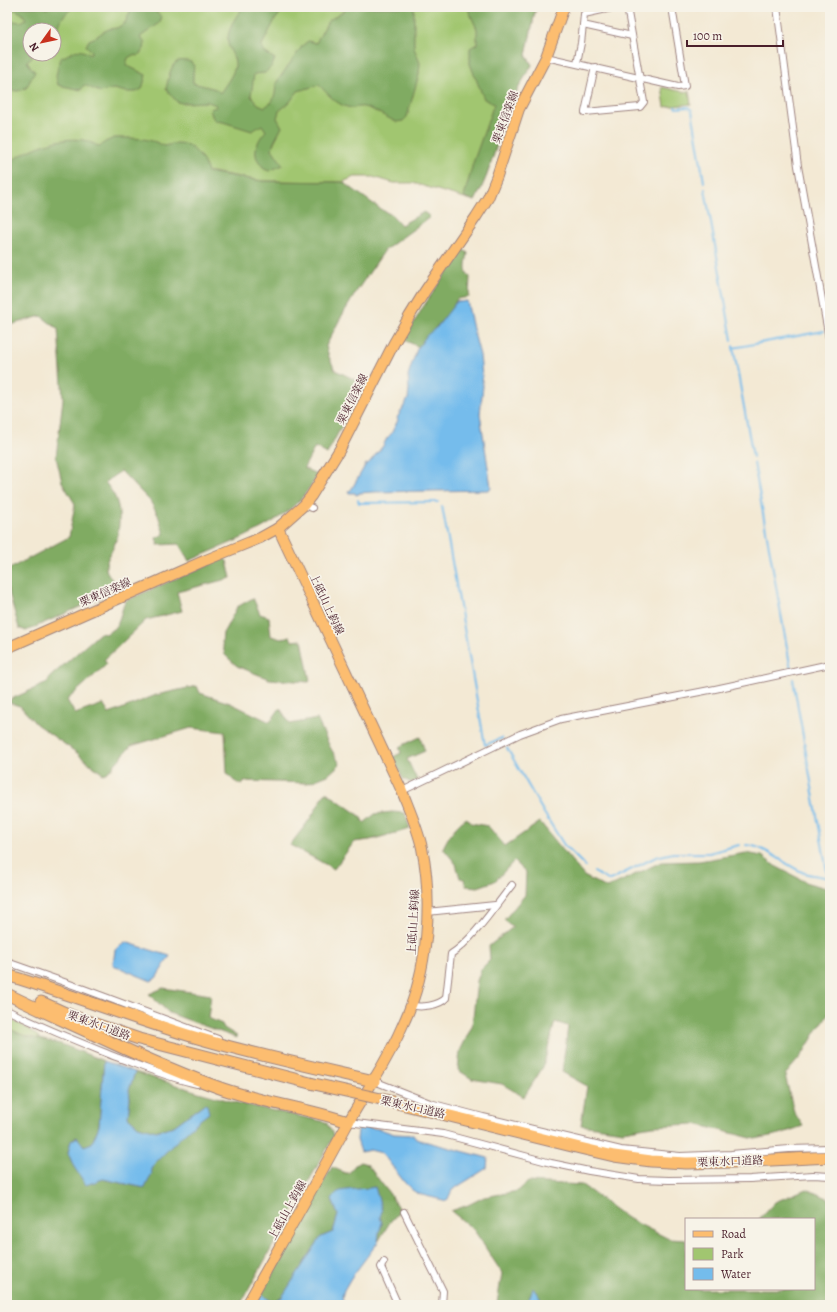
<svg xmlns="http://www.w3.org/2000/svg" width="837" height="1312" font-family="Alegreya,'Noto Serif JP',serif">
  <style>
    .green { fill: #a1c670; stroke: #76724e; fill-rule: evenodd }
    .forest { fill: #80ab62; stroke: #656546 }
    .water { fill: #74bcec; stroke: #5f6e8c }
    .lines { fill: none; stroke-linecap: round; stroke-linejoin: round }
    .stream { stroke: #74bcec; stroke-width: 2 }
    .street-casing { stroke: #9e8480; stroke-width: 8 }
    .primary-casing { stroke: #9e8480; stroke-width: 12 }
    .highway-casing { stroke: #9e8480; stroke-width: 13 }
    .street { stroke: #fff; stroke-width: 6 }
    .primary { stroke: #fcbd6f; stroke-width: 10 }
    .highway { stroke: #fcbd6f; stroke-width: 11 }
    .highway-bridge-casing { stroke: #9e8480; stroke-width: 13; stroke-linecap: butt }
    .highway-bridge { stroke: #fcbd6f; stroke-width: 11 }
    .labels { text-anchor: middle; stroke-width: 3.5; stroke-linejoin: round; paint-order: stroke }
    .street-label { font-size: 11px; fill: #4a1f2b; stroke: #f7f3e8 }
  </style>
  <rect width="100%" height="100%" fill="#f7f3e8"/>
  <filter id="ink" filterUnits="userSpaceOnUse"><feTurbulence type="fractalNoise" baseFrequency=".025" numOctaves="2"/><feDisplacementMap in="SourceGraphic" scale="8" xChannelSelector="R" yChannelSelector="G"/><feConvolveMatrix kernelMatrix="1 2 1 2 8 2 1 2 1" color-interpolation-filters="sRGB"/></filter>
  <filter id="wash" filterUnits="userSpaceOnUse"><feTurbulence type="fractalNoise" baseFrequency=".012" numOctaves="4" result="noise"/><feDisplacementMap in="SourceGraphic" scale="16" xChannelSelector="R" yChannelSelector="G"/><feGaussianBlur stdDeviation="0.9" result="paint"/><feColorMatrix in="noise" values="0 0 0 0 0 0 0 0 0 0 0 0 0 0 0 0 0 1.4 0 .05"/><feComposite in="paint" operator="in"/></filter>
  <g filter="url(#wash)">
    <rect width="100%" height="100%" fill="#f3e9d4"/>
    <g class="green">
      <path d="M7,7H536L526,55L532,65L521,83L510,106L487,175L475,201L413,183H394L373,177H354L343,182L262,181L212,172L12,165L7,166ZM30,30H54V54H30Z"/>
      <polygon points="662,87 684,92 689,91 691,104 665,107"/>
      <polygon points="7,1018 28,1028 42,1040 25,1036 7,1028"/>
    </g>
    <g class="forest">
      <path d="M9,7H44L47,9L49,7H74C70,10 65,14 62,18C59,24 58,31 54,36V30H30V54H37L34,55L27,61L30,66L35,72L26,88L18,91L7,90V28L13,21L21,22L26,19C23,13 18,10 10,9Z"/>
      <path d="M132,7H150L162,17L160,23L140,37L145,43L144,49L138,56L133,55L128,58L126,65L146,75L142,89L136,92H126L114,89L100,92L84,85L81,90L58,85L56,76L60,58C75,53 73,46 90,54L92,51L86,46L89,40L96,37L103,32L109,29L117,28L125,23Z"/>
      <path d="M244,7H284L282,11L275,20L261,47L264,52L275,59L272,66L265,73L254,74L251,96L258,104L265,107L272,102L275,94L276,83L303,45L308,41L316,43L328,21L345,10L342,7H414V48L420,63L419,74L407,117L403,121L396,122C386,117 375,110 364,107C360,106 356,108 352,108C337,106 329,95 319,85L298,91L289,103L279,111L277,118L282,127L274,142L272,149L283,165L269,171L264,169C262,165 256,159 256,155C254,148 261,135 266,131L262,125L252,131L223,122L215,121L212,116L210,109L216,107V105L208,102L182,103L177,102L166,89C168,81 170,63 179,61C183,60 188,61 191,62L194,66L193,74V83L216,89L220,93C224,87 234,74 235,66C236,57 229,51 228,43C226,33 236,14 244,7Z"/>
      <path d="M467,7H536L526,55L532,65C524,78 516,91 510,105C497,137 492,171 475,201L464,197L473,163L494,104L484,99L470,64V48L477,44V29Z"/>
      <path d="M114,138C130,138 150,137 164,146C168,145 173,144 177,143C193,143 203,158 208,172L262,181L343,182L382,210L392,215L401,225L424,212L430,217L385,250L358,289L340,319L326,346L329,357L335,370L364,384L327,454L315,447L304,468L318,475C312,484 306,494 298,502C268,531 226,544 189,561L179,544L158,545L156,538L164,534L158,515L150,501L121,471L105,482C108,486 111,490 114,495C122,510 120,531 114,546C111,553 106,560 106,567C106,576 116,583 122,588L26,631L19,628L7,586V570L69,537L75,504L62,482L56,457L63,399L58,329L41,316L7,326V166L11,165L10,162C28,149 59,136 83,140C89,141 94,144 100,147L105,142Z"/>
      <path d="M462,249L468,253C467,261 463,270 470,277L469,297L457,299C449,317 430,331 419,347L404,340L423,307Z"/>
      <path d="M220,559H225L227,561L231,578L177,592L182,611L146,620L104,660L107,664L67,700L75,714L103,704L109,714L156,695L197,686L200,693L230,703L270,722L280,708L290,724L317,719L330,747L340,764L328,775L308,783L244,781L242,785C235,782 231,779 227,773L225,732L191,728L131,746L108,772L103,774L80,756V755L36,724L20,706L10,703L9,700L47,683L50,677L100,633L106,634L117,626L125,601Z"/>
      <polygon points="253,598 260,614 269,617 271,636 281,639 290,636 292,641 302,640 310,681 309,682 269,679 237,666 225,655 222,642 223,633 226,628 237,607"/>
      <polygon points="420,737 425,751 407,759 417,780 412,783 403,779 393,757 401,753 399,747"/>
      <polygon points="326,792 360,816 364,823 375,814 392,812 405,813 410,829 370,840 354,842 334,869 290,845 310,819"/>
      <path d="M467,818L471,823L488,826L505,846L540,822L584,876L607,888L661,862L699,861L746,853L762,856L775,866L808,883L830,889V1012L817,1030L802,1055L785,1075L794,1112L803,1126L780,1134L755,1139L695,1124L652,1126L623,1131L581,1125L587,1086L562,1072L568,1026L555,1022L543,1067L524,1097L502,1084L472,1079L458,1070L460,1051L472,1026L477,981L481,969L490,960L489,946L513,927L504,920L525,895L526,872L514,861L495,881L478,887L466,886L464,879L460,878L456,864L443,848C448,837 456,824 467,818Z"/>
      <polygon points="163,988 211,995 208,1018 222,1024 224,1028 237,1036 237,1038 169,1013 149,994"/>
      <polygon points="7,1028 25,1036 61,1044 104,1061 99,1126 92,1143 84,1146 76,1137 71,1141 68,1153 74,1166 103,1179 145,1188 151,1169 154,1164 177,1140 191,1126 204,1104 174,1126 155,1131 138,1126 128,1117 130,1098 129,1090 135,1072 195,1091 238,1103 326,1122 334,1136 240,1305 7,1305"/>
      <polygon points="360,1162 367,1164 389,1193 400,1211 390,1222 378,1242 379,1233 382,1223 380,1217 375,1187 365,1189 332,1199 338,1215 333,1232 321,1237 282,1297 274,1303 261,1294 332,1167 345,1173 349,1173 355,1165"/>
      <polygon points="528,1182 582,1185 627,1218 669,1239 686,1240 686,1289 814,1289 814,1219 759,1219 775,1202 806,1189 830,1199 830,1305 545,1305 540,1298 529,1299 524,1305 494,1305 497,1303 502,1273 474,1230 451,1211 468,1205 484,1197 518,1191"/>
    </g>
    <g class="water">
      <path d="M457,301L460,302L467,301L473,329L480,355L483,386L480,414L491,487L489,490L374,492L359,493V494L356,495L355,493H349L348,491L351,490C356,481 361,473 366,464H368L383,446L387,438L391,434L398,420L397,418L408,399L409,390L408,375L417,349L427,335L437,327Z"/>
      <polygon points="125,942 170,956 156,978 151,981 113,965 115,950"/>
      <path d="M104,1061L135,1072L129,1090L130,1098L128,1117L138,1126L156,1131L174,1126L204,1104L207,1105L209,1113C187,1129 173,1145 154,1164L151,1169L152,1173L145,1188L103,1179L86,1185L74,1167L68,1153L71,1141L77,1137L84,1146L92,1143L99,1126Z"/>
      <polygon points="364,1127 380,1129 394,1134 413,1135 416,1139 488,1158 487,1168 452,1190 447,1201 418,1194 411,1189 405,1183 382,1153 370,1150 361,1152 357,1140 358,1130"/>
      <path d="M375,1187L382,1211L380,1217L382,1223L379,1233L378,1242L351,1278L344,1290L342,1297L344,1303L347,1305H255L261,1294L274,1303L282,1297L321,1237L333,1232L338,1215L332,1199C334,1197 335,1193 338,1192C343,1189 367,1189 375,1187Z"/>
      <polygon points="533,1288 545,1305 524,1305 529,1299"/>
    </g>
    <g class="lines">
      <g class="stream">
        <polyline points="675,107 677,108 688,107 692,110 704,182"/>
        <polyline points="705,189 732,340"/>
        <polyline points="733,346 753,457"/>
        <polyline points="733,348 824,331"/>
        <polyline points="754,463 791,670"/>
        <polyline points="358,500 359,503 438,502"/>
        <polyline points="442,506 485,745 502,738 502,739"/>
        <polyline points="793,679 828,878"/>
        <polyline points="507,748 544,813 564,845 586,867"/>
        <path d="M746,845C765,846 784,864 802,872C811,876 822,875 830,879"/>
        <polyline points="594,872 608,880 610,880 656,857 673,853 709,853 739,845"/>
      </g>
    </g>
  </g>
  <g filter="url(#ink)">
    <g class="lines">
      <g class="street-casing">
        <g id="street">
          <polyline points="616,7 584,14 583,25 632,36"/>
          <polyline points="777,7 798,166 830,344"/>
          <polyline points="546,57 678,87 685,86 672,7"/>
          <polyline points="577,63 581,43 583,25"/>
          <polyline points="595,67 585,112 640,107 644,102 627,7"/>
          <polyline points="304,505 312,508"/>
          <polyline points="402,791 520,734 561,719 715,689 830,664"/>
          <polyline points="427,912 495,905"/>
          <polyline points="7,962 84,989 218,1039"/>
          <path d="M411,1005C420,1008 439,1006 446,998L451,954C472,941 496,905 512,885"/>
          <path d="M7,1010C43,1028 79,1042 116,1057C143,1067 169,1078 197,1084"/>
          <polyline points="374,1081 430,1103 483,1117 621,1150 680,1156 731,1154 789,1149 830,1148"/>
          <polyline points="348,1122 443,1134 551,1163 589,1171 639,1179 669,1180 750,1179 813,1175 830,1176"/>
          <polyline points="404,1212 443,1291 442,1305"/>
          <polyline points="384,1262 381,1267 398,1305"/>
        </g>
      </g>
      <g class="primary-casing">
        <g id="primary">
          <polyline points="7,648 206,560 260,538 278,528 304,505 311,496 340,449 394,343 409,317 425,291 476,217 488,198 497,176 519,109 546,57 564,7"/>
          <path d="M247,1305C281,1244 315,1184 348,1123C356,1108 365,1095 373,1081C385,1062 396,1041 405,1020C428,970 433,902 422,848C418,829 409,809 402,791L278,528"/>
        </g>
      </g>
      <g class="highway-casing">
        <g id="highway">
          <path d="M7,975C69,994 129,1017 191,1036C251,1054 313,1067 374,1081"/>
          <path d="M7,994C37,1009 67,1022 97,1036C138,1055 180,1074 223,1089C264,1103 307,1108 348,1122"/>
          <polyline points="41,1002 72,1016 139,1039 310,1083"/>
          <polyline points="381,1099 580,1148 614,1156 651,1161 686,1163 734,1162 830,1157"/>
        </g>
      </g>
      <use href="#street" class="street"/>
      <use href="#primary" class="primary"/>
      <use href="#highway" class="highway"/>
      <g class="highway-bridge-casing">
        <polyline id="highway-bridge" points="310,1083 381,1099"/>
      </g>
      <use href="#highway-bridge" class="highway-bridge"/>
    </g>
  </g>
  <g class="labels">
    <g class="street-label">
      <text transform="translate(505 117) rotate(-70)" y="4">栗東信楽線</text>
      <text transform="translate(352 399) rotate(-63)" y="4">栗東信楽線</text>
      <text transform="translate(105 592) rotate(-24)" y="4">栗東信楽線</text>
      <text transform="translate(327 604) rotate(65)" y="4">上砥山上鈎線</text>
      <text transform="translate(413 922) rotate(-87)" y="4">上砥山上鈎線</text>
      <text transform="translate(99 1025) rotate(20)" y="4">栗東水口道路</text>
      <text transform="translate(413 1107) rotate(13)" y="4">栗東水口道路</text>
      <text transform="translate(730 1161) rotate(-2)" y="4">栗東水口道路</text>
      <text transform="translate(287 1210) rotate(-61)" y="4">上砥山上鈎線</text>
    </g>
  </g>
  <rect width="837" height="1312" fill="none" stroke="#f7f3e8" stroke-width="24"/>
  <rect x="685" y="1218" width="130" height="72" fill="#f7f3e8" stroke="#b29e9c"/>
  <rect x="693" y="1231" width="20" height="6" fill="#fcbd6f" stroke="#b29e9c"/>
  <text x="721" y="1238" font-size="12" fill="#4a1f2b">Road</text>
  <rect x="693" y="1248" width="20" height="12" fill="#a1c670" stroke="#b29e9c"/>
  <text x="721" y="1258" font-size="12" fill="#4a1f2b">Park</text>
  <rect x="693" y="1268" width="20" height="12" fill="#74bcec" stroke="#b29e9c"/>
  <text x="721" y="1278" font-size="12" fill="#4a1f2b">Water</text>
  <g transform="translate(42 42) rotate(237)"><circle r="19" fill="#f7f3e8" stroke="#b29e9c"/>
  <path d="M0-3L7 15L0 10L-7 15Z" fill="#c8321e"/>
  <text y="-6" font-size="11" font-weight="bold" text-anchor="middle" fill="#4a1f2b">N</text>
  </g>
  <path d="M687 40v6h96v-6" fill="none" stroke="#4a1f2b" stroke-width="2"/>
  <text x="693" y="40" font-size="12" fill="#4a1f2b" stroke="#f7f3e8" stroke-width="3" paint-order="stroke">100 m</text>
</svg>
